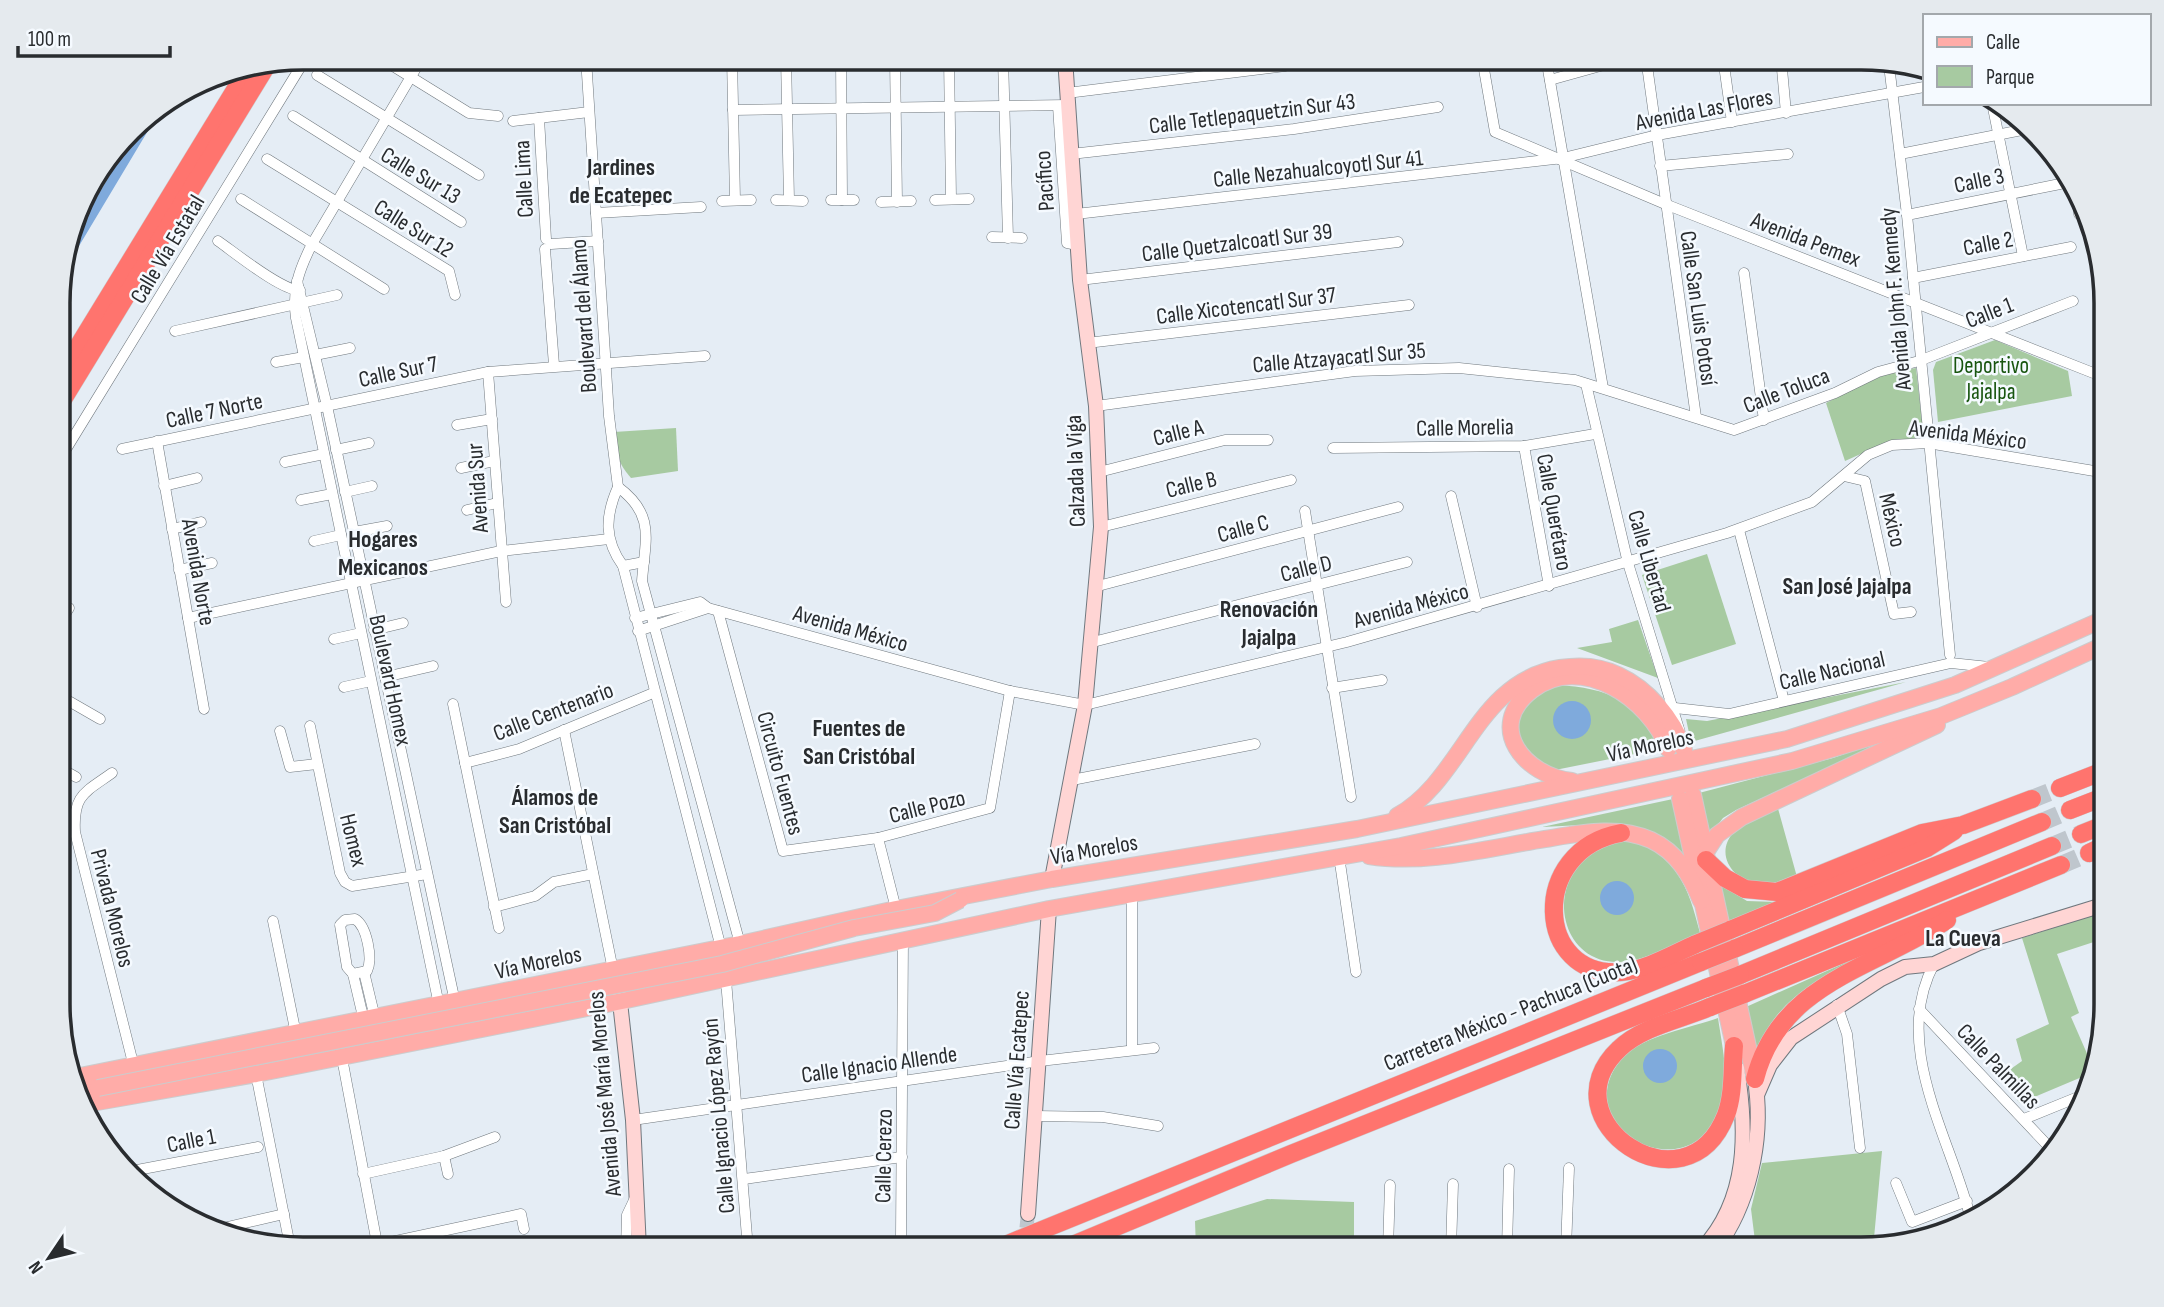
<svg xmlns="http://www.w3.org/2000/svg" width="2164" height="1307" font-family="'Sofia Sans Condensed',sans-serif">
  <style>
    .green { fill: #a7caa1 }
    .water { fill: #7faadc }
    .lines { fill: none; stroke-linecap: round; stroke-linejoin: round }
    .canal { stroke: #7faadc; stroke-width: 10 }
    .secondary-tunnel { stroke: #bfc6cd; stroke-width: 14; stroke-dasharray: 14 7; stroke-linecap: butt }
    .highway-tunnel { stroke: #bfc6cd; stroke-width: 18; stroke-dasharray: 18 9; stroke-linecap: butt }
    .street-casing { stroke: #70787e; stroke-width: 11 }
    .secondary-casing { stroke: #70787e; stroke-width: 16 }
    .primary-casing { stroke: #cccccd; stroke-width: 18 }
    .highway-casing { stroke: #cccccd; stroke-width: 19 }
    .street { stroke: #fff; stroke-width: 10 }
    .secondary { stroke: #ffd5d4; stroke-width: 14 }
    .primary { stroke: #ffaca8; stroke-width: 16 }
    .highway { stroke: #ff746e; stroke-width: 18 }
    .primary-bridge-casing { stroke: #cccccd; stroke-width: 18; stroke-linecap: butt }
    .highway-bridge-casing { stroke: #cccccd; stroke-width: 19; stroke-linecap: butt }
    .primary-bridge { stroke: #ffaca8; stroke-width: 16 }
    .highway-bridge { stroke: #ff746e; stroke-width: 18 }
    .labels { text-anchor: middle; stroke-width: 5; stroke-linejoin: round; paint-order: stroke }
    .street-label { font-size: 23px; fill: #292c2f; stroke: #f5faff }
    .park-label { font-size: 23px; fill: #18550f; stroke: #f5faff }
    .neighbourhood-label { font-size: 24px; font-weight: bold; fill: #292c2f; stroke: #f5faff }
    .rim { fill: none; stroke: #292c2f; stroke-width: 3.5 }
  </style>
  <rect width="100%" height="100%" fill="#e5edf5"/>
  <g class="green">
    <polygon points="1995,340 2068,371 2072,396 1938,422 1933,370 1936,362"/>
    <polygon points="1916,368 1924,438 1892,440 1845,461 1826,403 1882,374"/>
    <path d="M676,428L678,471L631,478C617,462 616,452 614,432Z"/>
    <polygon points="1707,554 1736,644 1672,665 1642,575"/>
    <polygon points="1638,620 1658,678 1577,648 1612,642 1609,629"/>
    <polygon points="1906,682 1691,742 1686,719 1707,721"/>
    <path d="M1557,685C1608,688 1639,700 1660,749L1550,771C1522,760 1506,721 1532,698C1538,692 1549,689 1557,685Z"/>
    <polygon points="1910,731 1736,810 1723,818 1707,838 1699,793 1833,758"/>
    <path d="M1673,799L1687,861C1643,814 1601,825 1542,827Z"/>
    <path d="M1777,805L1797,877C1783,881 1772,884 1758,883C1732,881 1714,853 1734,832C1745,821 1764,813 1777,805Z"/>
    <path d="M1629,838C1677,857 1688,885 1700,933C1676,943 1647,961 1620,962C1565,964 1547,897 1582,861C1587,857 1592,849 1597,846C1606,842 1619,841 1629,838Z"/>
    <polygon points="1719,884 1747,901 1777,902 1728,921"/>
    <polygon points="2106,911 2106,938 2057,954 2079,1013 2071,1017 2092,1065 2089,1074 2020,1103 1998,1078 2022,1061 2016,1039 2049,1024 2022,938"/>
    <path d="M1856,958C1814,982 1773,1003 1757,1052L1746,1007Z"/>
    <path d="M1718,1018C1722,1046 1732,1088 1719,1115C1681,1193 1563,1123 1624,1056C1641,1037 1693,1027 1718,1018Z"/>
    <polygon points="1882,1151 1873,1249 1756,1249 1751,1209 1762,1163"/>
    <polygon points="1267,1199 1354,1202 1354,1249 1196,1249 1195,1221"/>
  </g>
  <g class="water">
    <circle cx="1572" cy="720" r="19"/>
    <circle cx="1617" cy="898" r="17"/>
    <circle cx="1660" cy="1066" r="17"/>
  </g>
  <g class="lines">
    <polyline class="canal" points="63,263 154,111"/>
    <polyline class="secondary-tunnel" points="1024,1249 1028,1214"/>
    <g class="highway-tunnel">
      <polyline points="2032,799 2060,788"/>
      <polyline points="2042,822 2070,810"/>
      <polyline points="2052,846 2081,834"/>
      <polyline points="2061,865 2089,853"/>
    </g>
    <g class="street-casing">
      <g id="street">
        <polyline points="380,58 469,113 498,116"/>
        <path d="M422,58L312,244C299,270 292,289 296,318L439,1005"/>
        <polyline points="586,58 609,416 618,487"/>
        <polyline points="732,58 735,200"/>
        <polyline points="786,58 789,200"/>
        <polyline points="841,58 842,200"/>
        <polyline points="895,58 897,202"/>
        <polyline points="949,58 951,199"/>
        <polyline points="1003,58 1008,238"/>
        <polyline points="1482,58 1495,132 1665,204 2106,378"/>
        <polyline points="1546,58 1603,388"/>
        <polyline points="1646,58 1696,417"/>
        <polyline points="1723,58 1732,122"/>
        <polyline points="1781,58 1786,113"/>
        <polyline points="1889,65 1907,215 1950,655"/>
        <polyline points="317,75 479,175"/>
        <polyline points="1550,80 1629,58"/>
        <polyline points="1067,93 1285,66 1300,58"/>
        <polyline points="1992,103 2023,256"/>
        <polyline points="1058,106 1067,243 1078,245"/>
        <polyline points="733,110 1067,105"/>
        <polyline points="293,116 461,222"/>
        <polyline points="539,118 546,239"/>
        <polyline points="513,121 589,112"/>
        <polyline points="1071,154 1294,129 1438,107"/>
        <polyline points="1900,154 2022,130"/>
        <polyline points="267,159 449,271 455,295"/>
        <polyline points="1660,166 1788,154"/>
        <polyline points="241,199 384,289"/>
        <polyline points="2079,199 2079,214"/>
        <polyline points="776,200 803,201"/>
        <polyline points="831,200 854,200"/>
        <polyline points="935,200 969,199"/>
        <polyline points="722,201 751,200"/>
        <polyline points="881,202 911,201"/>
        <polyline points="596,213 701,207"/>
        <polyline points="1076,214 1563,158 1657,135 1924,87"/>
        <polyline points="1907,215 2060,184"/>
        <polyline points="992,237 1022,238"/>
        <path d="M218,241C234,252 283,292 300,290"/>
        <polyline points="551,244 598,241"/>
        <polyline points="545,249 554,365"/>
        <polyline points="1744,273 1764,420"/>
        <polyline points="1913,278 2071,247"/>
        <polyline points="1080,280 1398,242"/>
        <polyline points="297,281 327,406 455,1002"/>
        <polyline points="175,331 337,295"/>
        <polyline points="1087,343 1409,305"/>
        <polyline points="315,355 350,348"/>
        <polyline points="276,362 304,357"/>
        <polyline points="488,372 506,602"/>
        <polyline points="1586,384 1628,563 1679,729"/>
        <polyline points="1096,406 1355,371 1459,368 1575,380 1734,430 1835,393 1878,372 1919,361 2073,301"/>
        <polyline points="457,425 492,419"/>
        <polyline points="157,441 204,709"/>
        <polyline points="1524,446 1549,586"/>
        <polyline points="1333,448 1524,446 1595,434"/>
        <polyline points="122,449 488,372 705,356"/>
        <polyline points="336,450 369,443"/>
        <polyline points="60,459 306,58"/>
        <polyline points="285,462 324,454"/>
        <polyline points="461,468 494,461"/>
        <polyline points="1099,472 1225,440 1268,440"/>
        <polyline points="1844,476 1865,481 1894,614 1911,612"/>
        <polyline points="164,486 197,478"/>
        <path d="M618,487C656,515 645,540 642,581L740,944"/>
        <path d="M618,487C605,516 604,540 623,566L721,948"/>
        <polyline points="345,492 372,486"/>
        <polyline points="1451,496 1477,607"/>
        <polyline points="301,500 332,494"/>
        <polyline points="467,510 497,503"/>
        <polyline points="1305,511 1351,797"/>
        <polyline points="1101,527 1291,480"/>
        <polyline points="172,529 201,522"/>
        <polyline points="1739,530 1784,701"/>
        <polyline points="354,532 387,526"/>
        <polyline points="314,541 341,535"/>
        <polyline points="623,566 644,562"/>
        <polyline points="179,570 212,563"/>
        <polyline points="1098,586 1398,507"/>
        <polyline points="718,611 783,851 878,838 990,808 1010,691"/>
        <polyline points="188,618 501,551 609,539"/>
        <polyline points="635,618 700,602 708,608 1010,691 1085,705 1347,642 1727,533 1812,502 1868,455 1892,445 1928,443 2106,473"/>
        <polyline points="60,622 69,608"/>
        <polyline points="374,630 403,623"/>
        <polyline points="638,631 708,608"/>
        <polyline points="334,639 361,633"/>
        <polyline points="1093,642 1407,562"/>
        <polyline points="385,677 433,666"/>
        <polyline points="344,687 371,681"/>
        <polyline points="1332,688 1382,680"/>
        <polyline points="60,696 100,719"/>
        <polyline points="453,704 499,928"/>
        <polyline points="1675,708 1729,714 1951,663 1989,667"/>
        <polyline points="310,726 340,873 345,882 352,886 427,874"/>
        <polyline points="564,730 613,970"/>
        <polyline points="280,731 290,767 317,764"/>
        <polyline points="465,763 519,749 653,693"/>
        <polyline points="60,768 76,777"/>
        <path d="M112,773C84,793 73,795 75,832L134,1067"/>
        <polyline points="1072,780 1255,744"/>
        <polyline points="878,838 896,909"/>
        <polyline points="1339,856 1356,972"/>
        <polyline points="494,907 535,896 554,882 593,874"/>
        <path d="M355,919C367,926 373,959 367,971L353,974L347,967L340,925L345,920Z"/>
        <polyline points="273,921 296,1034"/>
        <path d="M1934,964C1890,1046 1952,1140 1971,1220"/>
        <polyline points="364,972 375,1018"/>
        <polyline points="353,974 364,1021"/>
        <polyline points="726,980 748,1249"/>
        <polyline points="1837,1005 1847,1034 1860,1148"/>
        <polyline points="1919,1009 2051,1149"/>
        <polyline points="1132,1050 1132,894"/>
        <polyline points="342,1058 378,1249"/>
        <polyline points="256,1074 290,1246"/>
        <polyline points="1035,1116 1103,1117 1158,1126"/>
        <polyline points="2024,1119 2083,1095"/>
        <polyline points="633,1120 1040,1061 1154,1048"/>
        <polyline points="444,1156 448,1174"/>
        <polyline points="132,1171 258,1147"/>
        <polyline points="363,1174 444,1156 495,1137"/>
        <polyline points="744,1179 902,1157"/>
        <polyline points="1896,1183 1912,1222 1967,1201"/>
        <polyline points="223,1228 284,1214"/>
        <polyline points="377,1245 521,1214 524,1229"/>
        <polyline points="626,1249 627,1215 636,1196"/>
        <polyline points="886,1249 895,1246 901,1238 903,938"/>
        <polyline points="1388,1249 1390,1185"/>
        <polyline points="1451,1249 1453,1184"/>
        <polyline points="1507,1249 1509,1169"/>
        <polyline points="1566,1249 1569,1168"/>
      </g>
    </g>
    <g class="secondary-casing">
      <g id="secondary">
        <polyline points="1052,879 1085,705 1101,527 1096,406 1080,280 1065,58"/>
        <polyline points="619,993 633,1120 639,1249"/>
        <polyline points="1757,1095 1770,1065 1791,1038 1881,979 1905,967 1934,964 1979,943 2106,904"/>
        <polyline points="1028,1214 1049,909"/>
        <path d="M1702,1249C1749,1199 1747,1131 1737,1068"/>
        <path d="M1716,1249C1749,1205 1763,1141 1756,1087"/>
      </g>
    </g>
    <g class="primary-casing">
      <g id="primary">
        <path d="M1572,781C1525,776 1484,727 1532,690C1581,652 1650,699 1668,749"/>
        <polyline points="1693,795 1755,1079"/>
        <polyline points="1680,799 1734,1046"/>
        <path d="M1397,816C1464,779 1475,682 1560,668C1579,665 1600,666 1618,675C1648,689 1673,718 1684,750"/>
        <polyline points="1704,855 1717,835 1742,817 1937,725"/>
        <path d="M1369,856C1427,865 1488,848 1545,839C1581,833 1617,825 1651,840C1677,852 1691,876 1701,901"/>
        <polyline points="75,1077 740,944 896,909 1052,879 1357,829 1787,739 1955,685 2106,618"/>
        <polyline points="81,1091 98,1088"/>
        <polyline points="86,1104 256,1074 622,1001 1049,909 1401,846 1792,761 1941,716 2012,687 2106,644"/>
      </g>
    </g>
    <g class="highway-casing">
      <g id="highway">
        <polyline points="60,376 248,69"/>
        <polyline points="60,404 267,65"/>
        <polyline points="2060,788 2106,770"/>
        <polyline points="2070,810 2106,796"/>
        <path d="M1621,833C1528,850 1535,979 1621,972C1647,970 1673,954 1696,944"/>
        <polyline points="2081,834 2106,824"/>
        <polyline points="2089,853 2106,845"/>
        <polyline points="1706,860 1725,878 1745,889 1777,892 1922,833 1963,825 2032,799"/>
        <polyline points="1730,930 1927,848 1954,831"/>
        <polyline points="1734,949 2042,822"/>
        <polyline points="1740,975 2052,846"/>
        <polyline points="1744,994 2061,865"/>
        <path d="M1710,1007C1682,1019 1641,1027 1619,1049C1544,1120 1686,1217 1726,1115C1734,1094 1732,1068 1734,1046"/>
        <path d="M1755,1079C1780,982 1873,969 1947,920"/>
        <polyline points="1037,1232 1701,962"/>
        <polyline points="1063,1249 1291,1154 1706,988"/>
      </g>
    </g>
    <use href="#street" class="street"/>
    <use href="#secondary" class="secondary"/>
    <use href="#primary" class="primary"/>
    <use href="#highway" class="highway"/>
    <g class="primary-bridge-casing">
      <polyline id="primary-bridge" points="98,1088 722,964 854,928 935,913 960,900"/>
    </g>
    <g class="highway-bridge-casing">
      <g id="highway-bridge">
        <polyline points="1696,944 1730,930"/>
        <polyline points="1701,962 1734,949"/>
        <polyline points="1706,988 1740,975"/>
        <polyline points="1710,1007 1744,994"/>
        <polyline points="1003,1246 1037,1232"/>
      </g>
    </g>
    <use href="#primary-bridge" class="primary-bridge"/>
    <use href="#highway-bridge" class="highway-bridge"/>
  </g>
  <g class="labels">
    <g class="street-label">
      <text transform="translate(1704 109) rotate(-11)" y="8">Avenida Las Flores</text>
      <text transform="translate(1252 113) rotate(-7)" y="8">Calle Tetlepaquetzin Sur 43</text>
      <text transform="translate(1318 168) rotate(-6)" y="8">Calle Nezahualcoyotl Sur 41</text>
      <text transform="translate(421 175) rotate(31)" y="8">Calle Sur 13</text>
      <text transform="translate(523 179) rotate(-93)" y="8">Calle Lima</text>
      <text transform="translate(1979 180) rotate(-12)" y="8">Calle 3</text>
      <text transform="translate(1044 181) rotate(-94)" y="8">Pacífico</text>
      <text transform="translate(414 228) rotate(32)" y="8">Calle Sur 12</text>
      <text transform="translate(1806 239) rotate(21)" y="8">Avenida Pemex</text>
      <text transform="translate(1237 242) rotate(-7)" y="8">Calle Quetzalcoatl Sur 39</text>
      <text transform="translate(1988 243) rotate(-11)" y="8">Calle 2</text>
      <text transform="translate(167 249) rotate(-59)" y="8">Calle Vía Estatal</text>
      <text transform="translate(1895 299) rotate(-95)" y="8">Avenida John F. Kennedy</text>
      <text transform="translate(1246 305) rotate(-7)" y="8">Calle Xicotencatl Sur 37</text>
      <text transform="translate(1699 308) rotate(82)" y="8">Calle San Luis Potosí</text>
      <text transform="translate(1989 312) rotate(-21)" y="8">Calle 1</text>
      <text transform="translate(583 316) rotate(-94)" y="8">Boulevard del Álamo</text>
      <text transform="translate(1339 357) rotate(-5)" y="8">Calle Atzayacatl Sur 35</text>
      <text transform="translate(398 371) rotate(-12)" y="8">Calle Sur 7</text>
      <text transform="translate(1786 390) rotate(-21)" y="8">Calle Toluca</text>
      <text transform="translate(214 410) rotate(-12)" y="8">Calle 7 Norte</text>
      <text transform="translate(1465 427) rotate(-1)" y="8">Calle Morelia</text>
      <text transform="translate(1178 432) rotate(-14)" y="8">Calle A</text>
      <text transform="translate(1968 434) rotate(7)" y="8">Avenida México</text>
      <text transform="translate(1075 471) rotate(-92)" y="8">Calzada la Viga</text>
      <text transform="translate(1191 484) rotate(-14)" y="8">Calle B</text>
      <text transform="translate(477 488) rotate(-94)" y="8">Avenida Sur</text>
      <text transform="translate(1555 512) rotate(80)" y="8">Calle Querétaro</text>
      <text transform="translate(1893 520) rotate(77)" y="8">México</text>
      <text transform="translate(1243 528) rotate(-15)" y="8">Calle C</text>
      <text transform="translate(1650 561) rotate(74)" y="8">Calle Libertad</text>
      <text transform="translate(1306 568) rotate(-14)" y="8">Calle D</text>
      <text transform="translate(199 572) rotate(80)" y="8">Avenida Norte</text>
      <text transform="translate(1411 605) rotate(-15)" y="8">Avenida México</text>
      <text transform="translate(851 628) rotate(16)" y="8">Avenida México</text>
      <text transform="translate(1832 670) rotate(-13)" y="8">Calle Nacional</text>
      <text transform="translate(391 680) rotate(78)" y="8">Boulevard Homex</text>
      <text transform="translate(553 711) rotate(-21)" y="8">Calle Centenario</text>
      <text transform="translate(1650 745) rotate(-12)" y="8">Vía Morelos</text>
      <text transform="translate(781 773) rotate(75)" y="8">Circuito Fuentes</text>
      <text transform="translate(927 806) rotate(-14)" y="8">Calle Pozo</text>
      <text transform="translate(354 840) rotate(76)" y="8">Homex</text>
      <text transform="translate(1094 849) rotate(-10)" y="8">Vía Morelos</text>
      <text transform="translate(113 908) rotate(76)" y="8">Privada Morelos</text>
      <text transform="translate(538 962) rotate(-12)" y="8">Vía Morelos</text>
      <text transform="translate(1510 1013) rotate(-22)" y="8">Carretera México - Pachuca (Cuota)</text>
      <text transform="translate(1016 1060) rotate(-86)" y="8">Calle Vía Ecatepec</text>
      <text transform="translate(879 1064) rotate(-8)" y="8">Calle Ignacio Allende</text>
      <text transform="translate(1999 1066) rotate(46)" y="8">Calle Palmillas</text>
      <text transform="translate(604 1094) rotate(-95)" y="8">Avenida José María Morelos</text>
      <text transform="translate(718 1116) rotate(-95)" y="8">Calle Ignacio López Rayón</text>
      <text transform="translate(191 1140) rotate(-11)" y="8">Calle 1</text>
      <text transform="translate(883 1156) rotate(-89)" y="8">Calle Cerezo</text>
    </g>
    <g class="park-label">
      <text x="1991" y="373">Deportivo<tspan x="1991" dy="26">Jajalpa</tspan></text>
    </g>
    <g class="neighbourhood-label">
      <text x="621" y="175">Jardines<tspan x="621" dy="28">de Ecatepec</tspan></text>
      <text x="383" y="547">Hogares<tspan x="383" dy="28">Mexicanos</tspan></text>
      <text x="1847" y="594">San José Jajalpa</text>
      <text x="1269" y="617">Renovación<tspan x="1269" dy="28">Jajalpa</tspan></text>
      <text x="859" y="736">Fuentes de<tspan x="859" dy="28">San Cristóbal</tspan></text>
      <text x="555" y="805">Álamos de<tspan x="555" dy="28">San Cristóbal</tspan></text>
      <text x="1963" y="946">La Cueva</text>
    </g>
  </g>
  <path d="M0 0H2164V1307H0ZM303 70H1861A233 233 0 0 1 2094 303V1004A233 233 0 0 1 1861 1237H303A233 233 0 0 1 70 1004V303A233 233 0 0 1 303 70Z" fill="#e5eaee" fill-rule="evenodd"/>
  <path class="rim" d="M303 70H1861A233 233 0 0 1 2094 303V1004A233 233 0 0 1 1861 1237H303A233 233 0 0 1 70 1004V303A233 233 0 0 1 303 70Z"/>
  <rect x="1923" y="14" width="228" height="91" fill="#f5faff" stroke="#a3a8ac" stroke-width="2"/>
  <rect x="1937" y="37" width="35" height="10" fill="#ffaca8" stroke="#a3a8ac" stroke-width="2"/>
  <text x="1986" y="49" font-size="21" fill="#292c2f">Calle</text>
  <rect x="1937" y="66" width="35" height="21" fill="#a7caa1" stroke="#a3a8ac" stroke-width="2"/>
  <text x="1986" y="84" font-size="21" fill="#292c2f">Parque</text>
  <g transform="translate(49 1258) rotate(235)" stroke="#f5faff" stroke-width="5" paint-order="stroke">
  <path d="M0-5L12 26L0 18L-12 26Z" fill="#292c2f"/>
  <text y="-10" font-size="19" font-weight="bold" text-anchor="middle" fill="#292c2f">N</text>
  </g>
  <path d="M18 46v10h152v-10" fill="none" stroke="#292c2f" stroke-width="3.5"/>
  <text x="28" y="46" font-size="21" fill="#292c2f" stroke="#f5faff" stroke-width="5" paint-order="stroke">100 m</text>
</svg>
